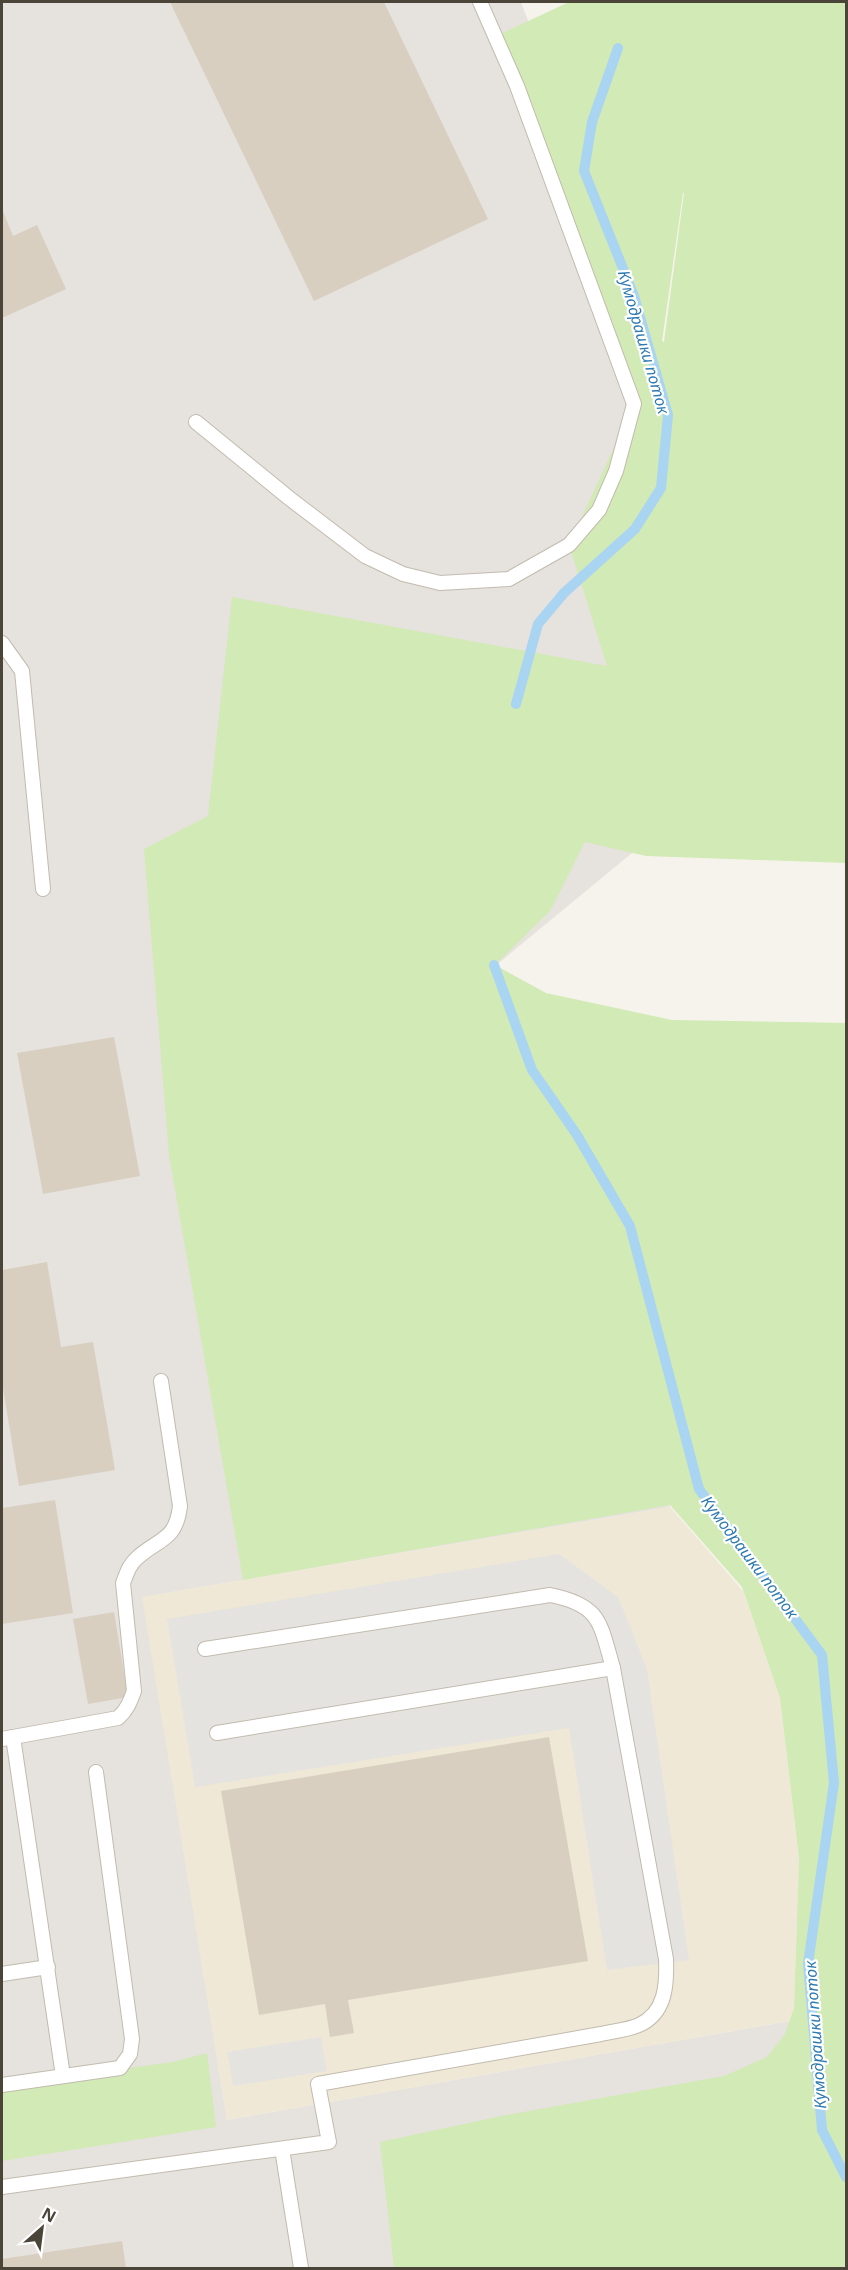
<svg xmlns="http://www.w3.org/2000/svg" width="848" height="2270" font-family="'Noto Sans',sans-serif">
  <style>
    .industrial { fill: #e6e2dd }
    .education { fill: #efe8d6 }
    .green { fill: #d2eab5; fill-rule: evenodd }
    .parking { fill: #e5e3e0 }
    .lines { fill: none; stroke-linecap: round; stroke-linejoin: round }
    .stream { stroke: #a9d4f2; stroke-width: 10 }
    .building { fill: #d8cfc1 }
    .service-casing { stroke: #c2bbae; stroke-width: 16 }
    .service { stroke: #fff; stroke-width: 14 }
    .labels { text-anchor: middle; stroke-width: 4.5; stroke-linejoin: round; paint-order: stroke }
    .water-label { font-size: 16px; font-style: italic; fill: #2e7ab2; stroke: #fff }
  </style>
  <rect width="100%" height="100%" fill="#f6f3ec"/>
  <polygon class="industrial" points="2,2 521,2 623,274 683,811 495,966 630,1226 670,1507 143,1597 227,2120 790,2021 822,2130 846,2268 2,2268"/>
  <polygon class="education" points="670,1507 743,1591 780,1698 799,1861 794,2008 790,2021 227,2120 142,1597"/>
  <g class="green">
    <path d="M569,2H846V863L646,856L585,842L550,911L495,965L546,993L672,1020L846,1023V2268H394L380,2142L506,2115L724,2076L767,2057L785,2034L794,2008L799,1859L780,1698L742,1587L670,1505L243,1580L169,1155L144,849L208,816L232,597L607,666L569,545L634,404L496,36ZM683,193H684L664,342L662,341Z"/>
    <polygon points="207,2053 216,2127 2,2161 2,2085 173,2062"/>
  </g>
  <g class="parking">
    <polygon points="559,1554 618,1597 647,1669 689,1960 607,1970 569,1728 195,1787 167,1619"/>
    <polygon points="321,2037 327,2071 233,2086 227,2052"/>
  </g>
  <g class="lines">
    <g class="stream">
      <polyline points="516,704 538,624 564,593 635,529 661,488 668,415 634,296 584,171 592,122 618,48"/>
      <polyline points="494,965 532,1070 577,1135 630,1226 699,1489 822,1655 834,1783 808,1964 822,2130 846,2177"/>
    </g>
  </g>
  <g class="building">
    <polygon points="170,2 384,2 488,219 314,301"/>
    <polygon points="2,209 13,236 37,225 66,289 2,318"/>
    <polygon points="114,1037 140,1176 43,1194 17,1053"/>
    <polygon points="47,1262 61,1347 93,1342 115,1470 19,1486 2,1382 2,1270"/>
    <polygon points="55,1500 73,1613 2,1624 2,1508"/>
    <polygon points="114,1612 128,1697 88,1704 73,1619"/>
    <polygon points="549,1737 588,1961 348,2000 354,2033 330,2037 325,2004 259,2015 221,1791"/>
    <polygon points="122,2241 126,2268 2,2268 2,2259"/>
  </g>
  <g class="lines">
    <g class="service-casing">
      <g id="service">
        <polyline points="196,422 289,498 365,556 403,574 440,583 509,579 569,545 599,510 616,471 634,404 517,86 480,2"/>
        <polyline points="2,643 22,671 43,889"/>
        <polyline points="217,1733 613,1668"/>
        <polyline points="13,1737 63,2076"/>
        <path d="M2,1739L118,1718C127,1710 130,1702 134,1691L123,1583C127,1573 129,1565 137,1558C159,1538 176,1541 180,1506L161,1381"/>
        <polyline points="2,1974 48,1967"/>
        <polyline points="2,2085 120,2068 130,2054 132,2039 96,1772"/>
        <polyline points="282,2149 301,2268"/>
        <path d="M2,2187L329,2142L318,2084L601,2034C613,2031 628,2030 639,2025C666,2013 667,1984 666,1959L613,1668C600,1623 601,1605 550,1595L205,1649"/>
      </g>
    </g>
    <use href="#service" class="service"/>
  </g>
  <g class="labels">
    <g class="water-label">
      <text transform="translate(644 342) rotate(74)" y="6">Кумодрашки поток</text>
      <text transform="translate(750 1557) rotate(53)" y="6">Кумодрашки поток</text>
      <text transform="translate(815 2035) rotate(-94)" y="6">Кумодрашки поток</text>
    </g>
  </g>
  <rect width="848" height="2270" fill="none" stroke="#4b4439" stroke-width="6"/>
  <g transform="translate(42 2228) rotate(28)" stroke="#ffffff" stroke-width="4.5" paint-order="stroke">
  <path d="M0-4.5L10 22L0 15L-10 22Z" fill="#4b4439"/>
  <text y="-9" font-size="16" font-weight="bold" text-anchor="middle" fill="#4b4439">N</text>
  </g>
</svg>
